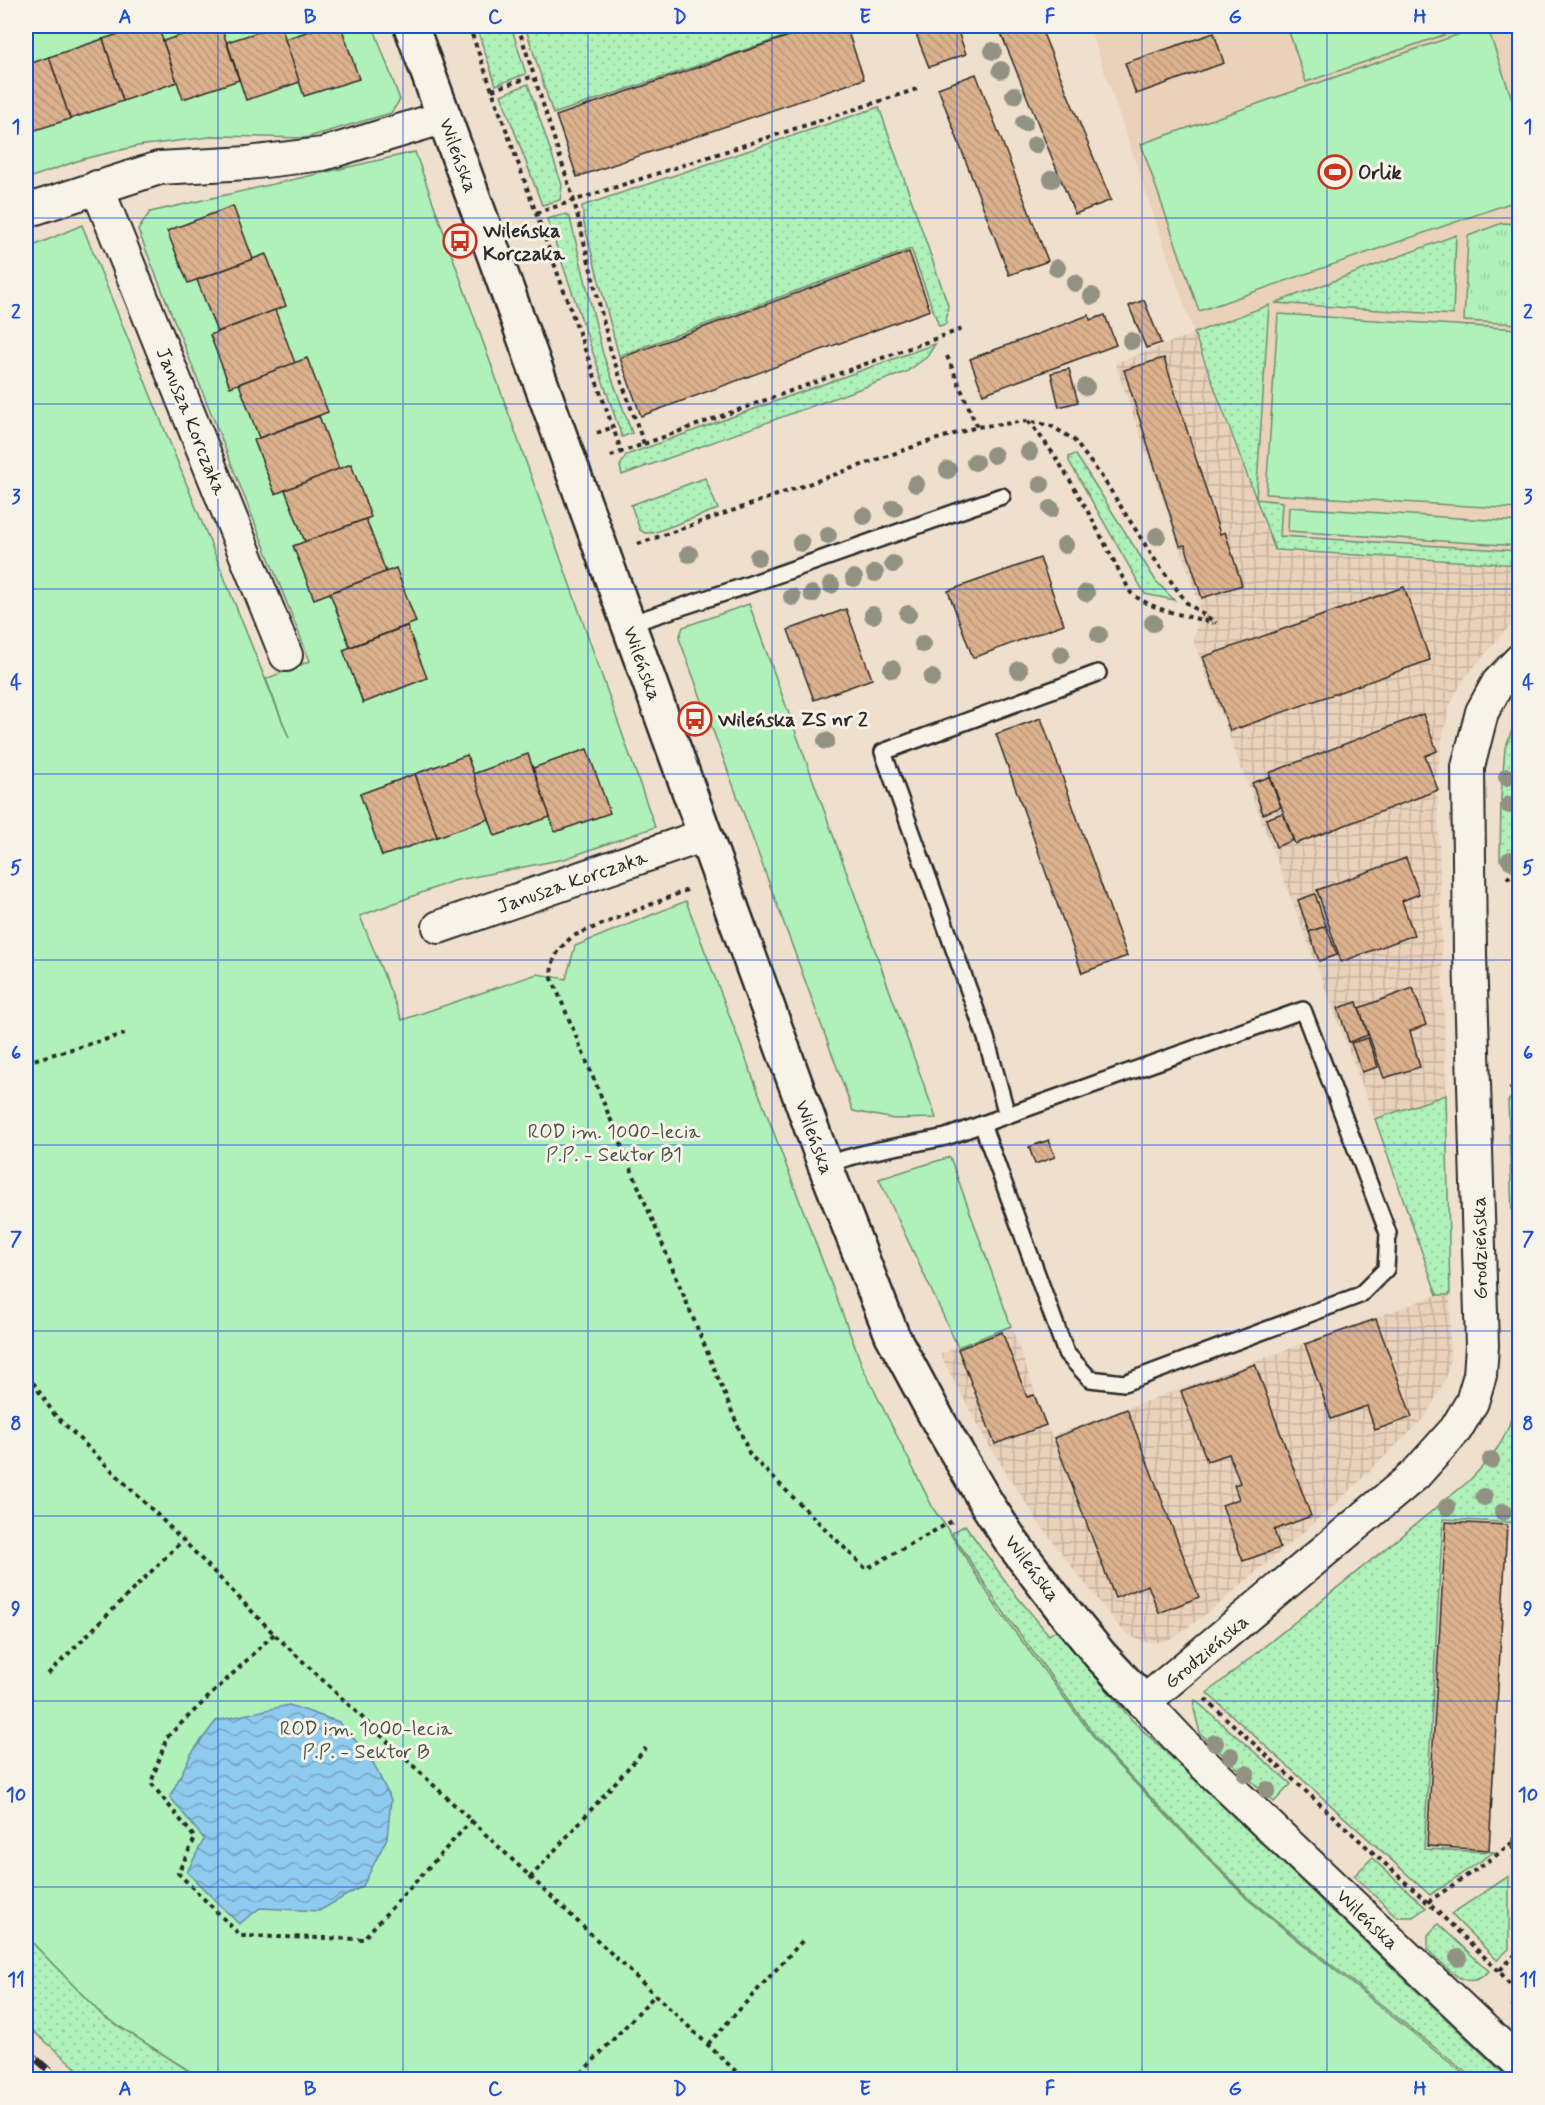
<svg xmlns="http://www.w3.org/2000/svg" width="1545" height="2105" font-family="Mynerve,sans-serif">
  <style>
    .built { fill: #e9d1ba }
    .industrial { fill: url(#industrial-grid) }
    .grass { fill: url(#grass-dots); stroke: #6d8e72; stroke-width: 1.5 }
    .park { fill: url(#park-tufts); stroke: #6d8e72; stroke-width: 1.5 }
    .garden { fill: #aff1b9; stroke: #6d8e72; stroke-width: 1.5 }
    .water { fill: url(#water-waves); stroke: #678aa1; stroke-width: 1.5 }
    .building { fill: url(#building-back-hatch); stroke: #2b2b2b; stroke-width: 1.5 }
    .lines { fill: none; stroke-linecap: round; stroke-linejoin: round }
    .service-casing { stroke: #2b2b2b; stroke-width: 20 }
    .minor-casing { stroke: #2b2b2b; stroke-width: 36 }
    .tertiary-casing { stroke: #2b2b2b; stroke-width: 38 }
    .path { stroke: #2b2b2b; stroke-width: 4; stroke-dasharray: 4.5 4.5; stroke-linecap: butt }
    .service { stroke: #f7f3e8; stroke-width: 15 }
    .minor { stroke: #f7f3e8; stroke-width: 32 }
    .tertiary { stroke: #f7f3e8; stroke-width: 33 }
    .rail-casing { stroke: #2b2b2b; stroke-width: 7 }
    .rail { stroke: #f7f3e8; stroke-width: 4.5; stroke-dasharray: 14; stroke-linecap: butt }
    .tree { fill: #929283 }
    .grid { fill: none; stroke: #1d4ed8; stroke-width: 1.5; stroke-opacity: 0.55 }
    .labels { text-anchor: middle; stroke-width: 6; stroke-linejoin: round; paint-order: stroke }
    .street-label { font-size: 20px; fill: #2b2b2b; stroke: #f7f3e8 }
    .poi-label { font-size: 20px; font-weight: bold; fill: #2b2b2b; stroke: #f7f3e8; text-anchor: start }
    .park-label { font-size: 20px; fill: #455347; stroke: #f7f3e8 }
    .neatline { fill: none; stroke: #1d4ed8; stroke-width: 2 }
    .grid-label { font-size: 20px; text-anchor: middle; font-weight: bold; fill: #1d4ed8 }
  </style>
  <defs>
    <pattern id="industrial-grid" width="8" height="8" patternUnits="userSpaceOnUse" patternTransform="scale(1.5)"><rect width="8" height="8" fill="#e9d1ba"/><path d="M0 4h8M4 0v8" fill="none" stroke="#c8b4a0"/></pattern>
    <pattern id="grass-dots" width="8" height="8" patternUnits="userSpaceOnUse" patternTransform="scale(1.5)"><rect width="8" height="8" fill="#aff1b9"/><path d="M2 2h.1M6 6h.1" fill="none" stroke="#97cf9f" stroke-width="1.8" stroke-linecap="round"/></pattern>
    <pattern id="park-tufts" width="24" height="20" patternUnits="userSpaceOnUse" patternTransform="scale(1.5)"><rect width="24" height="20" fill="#aff1b9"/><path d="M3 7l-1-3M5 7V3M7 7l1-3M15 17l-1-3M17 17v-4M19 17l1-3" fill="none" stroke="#97cf9f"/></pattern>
    <pattern id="water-waves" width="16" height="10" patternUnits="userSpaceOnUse" patternTransform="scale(1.5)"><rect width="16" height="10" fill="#8fcaef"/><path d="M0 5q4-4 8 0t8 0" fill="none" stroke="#75a4c2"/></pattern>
    <pattern id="building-back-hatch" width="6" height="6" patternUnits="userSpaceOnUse" patternTransform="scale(1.5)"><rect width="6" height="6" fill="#dcb18d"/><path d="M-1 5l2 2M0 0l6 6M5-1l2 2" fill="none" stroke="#bd987a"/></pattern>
  </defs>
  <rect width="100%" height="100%" fill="#efdfcd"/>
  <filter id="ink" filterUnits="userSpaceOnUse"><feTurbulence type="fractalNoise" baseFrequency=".0167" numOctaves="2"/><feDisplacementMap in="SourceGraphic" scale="12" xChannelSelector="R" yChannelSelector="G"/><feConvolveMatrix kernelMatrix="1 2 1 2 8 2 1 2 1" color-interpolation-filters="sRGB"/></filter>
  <g filter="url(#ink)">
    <polygon class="built" points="1089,26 1519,26 1519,563 1275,550 1194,333"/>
    <g class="industrial">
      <polygon points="1193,334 1274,552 1519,566 1519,619 1504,632 1463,680 1449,707 1441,745 1437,779 1446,1095 1375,1119 1194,643 1199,602 1115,363"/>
      <polygon points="1437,1295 1450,1295 1450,1362 1446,1378 1426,1416 1335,1505 1215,1607 1175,1637 1162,1642 1144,1642 1128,1635 1119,1626 1072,1567 1039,1523 988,1444 940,1354 1011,1326 1051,1436"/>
    </g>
    <g class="grass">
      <polygon points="476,26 511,26 526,74 496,85"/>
      <polygon points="525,26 816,26 553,114"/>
      <polygon points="528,84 562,185 560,200 542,205 501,95"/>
      <polygon points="879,107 948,305 946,324 939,326 911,249 619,356 584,224 582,206"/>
      <polygon points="566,214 570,218 603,354 632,433 622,437 547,219"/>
      <polygon points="1456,235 1453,315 1275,303"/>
      <polygon points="1269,305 1256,499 1282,502 1280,536 1519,551 1519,565 1275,550 1194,333"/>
      <polygon points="935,344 927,357 906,372 622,475 620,466 626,455"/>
      <polygon points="1073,455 1076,455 1080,461 1156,581 1174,600 1145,594 1069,461 1069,457"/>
      <polygon points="705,478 718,509 653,533 645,533 640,530 631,505"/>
      <polygon points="1519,713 1519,877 1500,860 1501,797 1505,748"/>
      <polygon points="1519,1088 1519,1299 1515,1298 1508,1101"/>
      <polygon points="1446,1095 1450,1295 1437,1295 1375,1119"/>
      <path d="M1515,1390H1519V1523L1443,1519L1424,1849L1494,1852L1430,1895L1207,1693L1469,1481C1497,1452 1514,1432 1515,1390Z"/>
      <polygon points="965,1525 1014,1593 1049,1635 1056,1630 1132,1720 1509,2079 1474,2079 1248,1898 1107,1752 999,1606 952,1533"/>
      <polygon points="1195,1700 1291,1784 1274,1802 1200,1733 1194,1709"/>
      <polygon points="1372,1858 1426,1908 1413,1917 1397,1917 1354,1876"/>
      <polygon points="1509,1876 1509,1949 1497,1960 1451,1914"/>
      <path d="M1438,1924L1489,1971C1465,1996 1446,1966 1428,1949V1935Z"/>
      <polygon points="26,1936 103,2016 202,2079 89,2079 26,2025"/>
    </g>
    <polygon class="park" points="1502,223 1519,224 1519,324 1464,321 1468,236"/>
    <g class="garden">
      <polygon points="26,26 373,26 400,100 391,113 305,138 217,136 138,146 83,159 26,179"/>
      <polygon points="1287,26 1470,26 1306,82"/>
      <polygon points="1483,26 1487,26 1519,120 1519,200 1199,311 1141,144"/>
      <polygon points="415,152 564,568 655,827 564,859 453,881 360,916 402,1020 537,974 566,979 575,946 686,901 863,1368 934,1510 945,1525 997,1608 1105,1752 1247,1899 1470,2079 202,2079 103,2016 26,1936 26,249 82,225 289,738 266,679 310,661 138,230 150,212"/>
      <polygon points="1278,314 1519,329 1519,509 1266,494"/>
      <polygon points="1289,507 1519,522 1519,546 1288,531"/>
      <polygon points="749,604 936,1118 894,1119 853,1111 679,638 683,627"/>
      <polygon points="950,1157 1011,1326 958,1347 879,1179"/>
    </g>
    <polygon class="water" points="289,1705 339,1722 371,1758 391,1800 387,1838 363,1886 319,1911 260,1908 239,1924 187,1872 204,1839 170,1797 191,1754 216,1721"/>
    <g class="building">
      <polygon points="145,26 158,26 177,82 123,101 103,39"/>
      <polygon points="209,26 221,26 239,80 183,99 163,41"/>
      <polygon points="277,26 281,26 300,82 246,100 227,42"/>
      <polygon points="325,26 341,26 359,79 304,96 285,39"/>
      <polygon points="818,26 846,26 864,79 577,177 556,116"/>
      <polygon points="913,26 956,26 966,54 929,67"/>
      <polygon points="998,26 1040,26 1111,200 1075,214"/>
      <polygon points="1214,33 1224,63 1136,94 1125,63"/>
      <polygon points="103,39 123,101 70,119 49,57"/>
      <polygon points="49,57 70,119 26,133 26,65"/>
      <polygon points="976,74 1048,261 1009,275 938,88"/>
      <polygon points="233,206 253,259 188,283 167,231"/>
      <polygon points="909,252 930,310 641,416 620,358"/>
      <polygon points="266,254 286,306 217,332 197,280"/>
      <polygon points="1144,300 1161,343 1146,348 1129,306"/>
      <polygon points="275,310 295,363 230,387 210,335"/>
      <polygon points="1089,315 1090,320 1105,315 1116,345 983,394 970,359"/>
      <polygon points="307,358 328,412 259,438 239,384"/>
      <polygon points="1164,358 1220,534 1225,532 1242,585 1202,598 1185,545 1180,546 1124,370"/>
      <polygon points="1069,369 1078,402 1059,407 1051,373"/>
      <polygon points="319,416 339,469 275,494 254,440"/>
      <polygon points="351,464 371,517 305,542 285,490"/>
      <polygon points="366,519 386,572 314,599 293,546"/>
      <polygon points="1040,558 1064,624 973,658 948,591"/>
      <polygon points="396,568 416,622 350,647 330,593"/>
      <polygon points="1404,587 1430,660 1230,731 1203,657"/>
      <polygon points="846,609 872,679 814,700 788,630"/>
      <polygon points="407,626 427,678 363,703 343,650"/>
      <polygon points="1423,714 1437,751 1425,756 1438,790 1295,844 1269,773"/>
      <polygon points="1041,718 1127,956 1082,973 996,734"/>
      <polygon points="587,749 610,813 555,832 533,768"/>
      <polygon points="528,754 550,817 495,836 473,774"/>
      <polygon points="467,755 489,819 437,837 415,774"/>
      <polygon points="415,774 437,837 382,856 360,794"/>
      <polygon points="1269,777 1281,807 1263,814 1252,783"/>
      <polygon points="1283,813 1293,840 1276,847 1266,819"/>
      <polygon points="1406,858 1419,894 1402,901 1414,935 1341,962 1317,890"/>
      <polygon points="1315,894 1326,926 1309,932 1298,900"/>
      <polygon points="1326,926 1337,955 1319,961 1309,932"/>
      <polygon points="1413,988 1426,1025 1410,1031 1420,1067 1384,1078 1359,1008"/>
      <polygon points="1357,1002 1368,1035 1349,1042 1338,1008"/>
      <polygon points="1368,1038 1378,1067 1362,1072 1351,1043"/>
      <polygon points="1049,1140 1055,1157 1035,1164 1029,1147"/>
      <polygon points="1376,1319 1412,1417 1375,1430 1367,1406 1331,1419 1305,1344"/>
      <polygon points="1002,1332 1027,1397 1034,1395 1046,1425 995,1444 958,1349"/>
      <polygon points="1255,1364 1311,1516 1274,1530 1280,1548 1243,1561 1222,1505 1239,1499 1234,1485 1240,1483 1229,1454 1207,1461 1181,1391"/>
      <polygon points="1127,1409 1199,1597 1159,1613 1148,1585 1115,1598 1054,1438"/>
      <polygon points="1446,1522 1507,1525 1489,1850 1427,1846"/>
    </g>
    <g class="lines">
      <g class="service-casing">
        <g id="service">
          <polyline points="629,624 742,587 1002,496"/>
          <polyline points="1007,1115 986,1038 883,752 1098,673"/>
          <path d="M825,1165C867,1150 903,1146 946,1137L1303,1010L1388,1233L1386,1269L1360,1295L1124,1383L1090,1379L1066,1353L982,1124"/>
        </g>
      </g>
      <g class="minor-casing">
        <g id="minor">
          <polyline points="97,187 286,655"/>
          <polyline points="26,211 159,168 248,163 323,154 445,117"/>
          <polyline points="1520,660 1498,683 1482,712 1468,767 1470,954 1482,1346 1480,1375 1472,1402 1456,1429 1415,1475 1144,1702 1190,1751 1520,2064"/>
          <polyline points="439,927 705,835"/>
        </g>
      </g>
      <g class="tertiary-casing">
        <polyline id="tertiary" points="411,26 825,1165 892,1335 940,1424 987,1504 1013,1544 1061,1607 1100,1655 1144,1702"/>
      </g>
      <g class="path">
        <polyline points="469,26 622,453"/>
        <polyline points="518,26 574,201 611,352 644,444 608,457"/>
        <polyline points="492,90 534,76"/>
        <polyline points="536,213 917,89"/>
        <polyline points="947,356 977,427"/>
        <path d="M1028,421C1071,471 1099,535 1131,593C1153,611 1185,615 1213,623"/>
        <polyline points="597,433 613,427"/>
        <polyline points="644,444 965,328"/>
        <polyline points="638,544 924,443 977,427 1028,421 1051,426 1073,439 1102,477 1153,557 1187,603 1216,623"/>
        <polyline points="1507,876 1520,888"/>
        <path d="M687,890L573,936C559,948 552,957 551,976L750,1455L866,1569L954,1520"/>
        <polyline points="26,1062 125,1034"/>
        <polyline points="1510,1090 1520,1080"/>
        <polyline points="26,1366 30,1378 54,1414 183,1540 274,1634 745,2080"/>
        <polyline points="274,1634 167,1737 151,1783 195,1838 178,1873 241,1936 363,1939 472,1820"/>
        <polyline points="48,1674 183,1540"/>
        <polyline points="1205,1699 1439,1913 1499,1971"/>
        <polyline points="1520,1738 1514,1842 1514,1858 1520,1877"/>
        <polyline points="530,1878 646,1748"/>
        <polyline points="1428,1902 1494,1857 1513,1842"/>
        <polyline points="1520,1937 1518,1952 1499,1971 1520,1996"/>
        <polyline points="1512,2008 1520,2000"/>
        <polyline points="708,2044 805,1938"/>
        <polyline points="575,2080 655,1995"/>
      </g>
      <use href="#service" class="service"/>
      <use href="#minor" class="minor"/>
      <use href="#tertiary" class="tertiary"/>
      <g class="rail-casing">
        <polyline id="rail" points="26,2050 60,2080"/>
      </g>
      <use href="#rail" class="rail"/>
    </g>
    <g class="tree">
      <circle cx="993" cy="51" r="9"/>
      <circle cx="1001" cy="70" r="9"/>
      <circle cx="1014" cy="95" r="9"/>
      <circle cx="1024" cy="123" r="9"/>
      <circle cx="1035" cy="145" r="9"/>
      <circle cx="1052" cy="179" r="9"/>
      <circle cx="1057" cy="268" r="9"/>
      <circle cx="1075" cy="283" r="9"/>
      <circle cx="1092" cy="296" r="9"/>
      <circle cx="1131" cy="341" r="9"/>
      <circle cx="1086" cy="387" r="9"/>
      <circle cx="1029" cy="452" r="9"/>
      <circle cx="994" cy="455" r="9"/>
      <circle cx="975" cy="462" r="9"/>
      <circle cx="948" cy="470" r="9"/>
      <circle cx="916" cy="484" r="9"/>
      <circle cx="1041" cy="484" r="9"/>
      <circle cx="894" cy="508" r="9"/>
      <circle cx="1051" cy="509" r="9"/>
      <circle cx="864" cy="516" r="9"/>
      <circle cx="828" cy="535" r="9"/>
      <circle cx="1157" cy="536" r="9"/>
      <circle cx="801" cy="543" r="9"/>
      <circle cx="1065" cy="545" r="9"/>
      <circle cx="689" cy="554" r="9"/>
      <circle cx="758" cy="557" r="9"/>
      <circle cx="893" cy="564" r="9"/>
      <circle cx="875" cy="573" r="9"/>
      <circle cx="854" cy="578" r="9"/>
      <circle cx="831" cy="585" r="9"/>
      <circle cx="1086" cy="593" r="9"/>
      <circle cx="812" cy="594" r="9"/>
      <circle cx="792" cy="597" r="9"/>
      <circle cx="908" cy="614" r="9"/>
      <circle cx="873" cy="615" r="9"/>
      <circle cx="1153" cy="623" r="9"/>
      <circle cx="1099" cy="635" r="9"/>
      <circle cx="923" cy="644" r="9"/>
      <circle cx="1061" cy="654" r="9"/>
      <circle cx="892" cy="669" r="9"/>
      <circle cx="1019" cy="670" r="9"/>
      <circle cx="932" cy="678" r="9"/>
      <circle cx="826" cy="741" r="9"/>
      <circle cx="1507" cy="777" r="9"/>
      <circle cx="1509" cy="805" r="9"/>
      <circle cx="1510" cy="860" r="9"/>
      <circle cx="1491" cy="1460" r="9"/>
      <circle cx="1484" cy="1497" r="9"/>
      <circle cx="1447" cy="1507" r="9"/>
      <circle cx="1503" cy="1512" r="9"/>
      <circle cx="1215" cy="1743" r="9"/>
      <circle cx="1231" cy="1756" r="9"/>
      <circle cx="1246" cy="1774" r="9"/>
      <circle cx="1267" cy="1790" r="9"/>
      <circle cx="1458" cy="1958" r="9"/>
    </g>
  </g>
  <path class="grid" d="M218,26V2080M403,26V2080M588,26V2080M772,26V2080M957,26V2080M1142,26V2080M1327,26V2080M26,218H1520M26,404H1520M26,589H1520M26,774H1520M26,960H1520M26,1145H1520M26,1331H1520M26,1516H1520M26,1701H1520M26,1887H1520"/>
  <defs>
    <g id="stadium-ring" transform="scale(1.725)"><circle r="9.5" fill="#f7f3e8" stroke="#c8321e" stroke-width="1.5"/><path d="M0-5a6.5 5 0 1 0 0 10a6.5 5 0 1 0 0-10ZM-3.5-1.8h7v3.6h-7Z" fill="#c8321e"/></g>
    <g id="bus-ring" transform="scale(1.725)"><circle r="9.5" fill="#f7f3e8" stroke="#c8321e" stroke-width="1.5"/><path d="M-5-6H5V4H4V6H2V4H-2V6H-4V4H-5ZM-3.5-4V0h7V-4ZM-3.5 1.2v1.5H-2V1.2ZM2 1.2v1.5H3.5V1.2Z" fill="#c8321e"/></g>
  </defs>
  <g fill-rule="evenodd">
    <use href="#stadium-ring" x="1335" y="172"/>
    <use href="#bus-ring" x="460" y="241"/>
    <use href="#bus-ring" x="695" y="719"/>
  </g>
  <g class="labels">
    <g class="street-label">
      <text transform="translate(459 155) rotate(70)" y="7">Wileńska</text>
      <text transform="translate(192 421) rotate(68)" y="7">Janusza Korczaka</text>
      <text transform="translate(643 663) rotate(70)" y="7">Wileńska</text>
      <text transform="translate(572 881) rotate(-19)" y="7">Janusza Korczaka</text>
      <text transform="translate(815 1137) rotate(70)" y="7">Wileńska</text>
      <text transform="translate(1479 1248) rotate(-91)" y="7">Grodzieńska</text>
      <text transform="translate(1033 1568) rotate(53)" y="7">Wileńska</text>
      <text transform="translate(1206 1651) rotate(-40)" y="7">Grodzieńska</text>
      <text transform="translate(1368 1919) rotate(44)" y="7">Wileńska</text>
    </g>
    <g class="poi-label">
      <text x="1358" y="179">Orlik</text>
      <text x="483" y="237">Wileńska<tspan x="483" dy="23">Korczaka</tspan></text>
      <text x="718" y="726">Wileńska ZS nr 2</text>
    </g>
    <g class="park-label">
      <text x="614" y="1138">ROD im. 1000-lecia<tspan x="614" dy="23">P.P. - Sektor B1</tspan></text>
      <text x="366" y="1735">ROD im. 1000-lecia<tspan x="366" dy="23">P.P. - Sektor B</tspan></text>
    </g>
  </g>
  <rect width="1545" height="2105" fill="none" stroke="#f7f3e8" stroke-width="66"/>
  <rect x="33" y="33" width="1479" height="2039" class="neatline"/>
  <g class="grid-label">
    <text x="125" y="23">A</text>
    <text x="310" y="23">B</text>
    <text x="495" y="23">C</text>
    <text x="680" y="23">D</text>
    <text x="865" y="23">E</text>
    <text x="1050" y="23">F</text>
    <text x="1235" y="23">G</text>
    <text x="1420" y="23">H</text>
    <text x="16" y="133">1</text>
    <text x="1528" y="133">1</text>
    <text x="16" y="318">2</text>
    <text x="1528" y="318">2</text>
    <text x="16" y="503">3</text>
    <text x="1528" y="503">3</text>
    <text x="16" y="689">4</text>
    <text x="1528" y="689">4</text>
    <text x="16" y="874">5</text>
    <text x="1528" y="874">5</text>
    <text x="16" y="1059">6</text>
    <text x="1528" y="1059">6</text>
    <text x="16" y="1245">7</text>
    <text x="1528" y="1245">7</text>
    <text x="16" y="1430">8</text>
    <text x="1528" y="1430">8</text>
    <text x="16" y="1615">9</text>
    <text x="1528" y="1615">9</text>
    <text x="16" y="1801">10</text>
    <text x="1528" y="1801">10</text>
    <text x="16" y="1986">11</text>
    <text x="1528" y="1986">11</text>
    <text x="125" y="2095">A</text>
    <text x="310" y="2095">B</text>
    <text x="495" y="2095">C</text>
    <text x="680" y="2095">D</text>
    <text x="865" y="2095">E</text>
    <text x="1050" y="2095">F</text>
    <text x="1235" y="2095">G</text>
    <text x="1420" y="2095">H</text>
  </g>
</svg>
